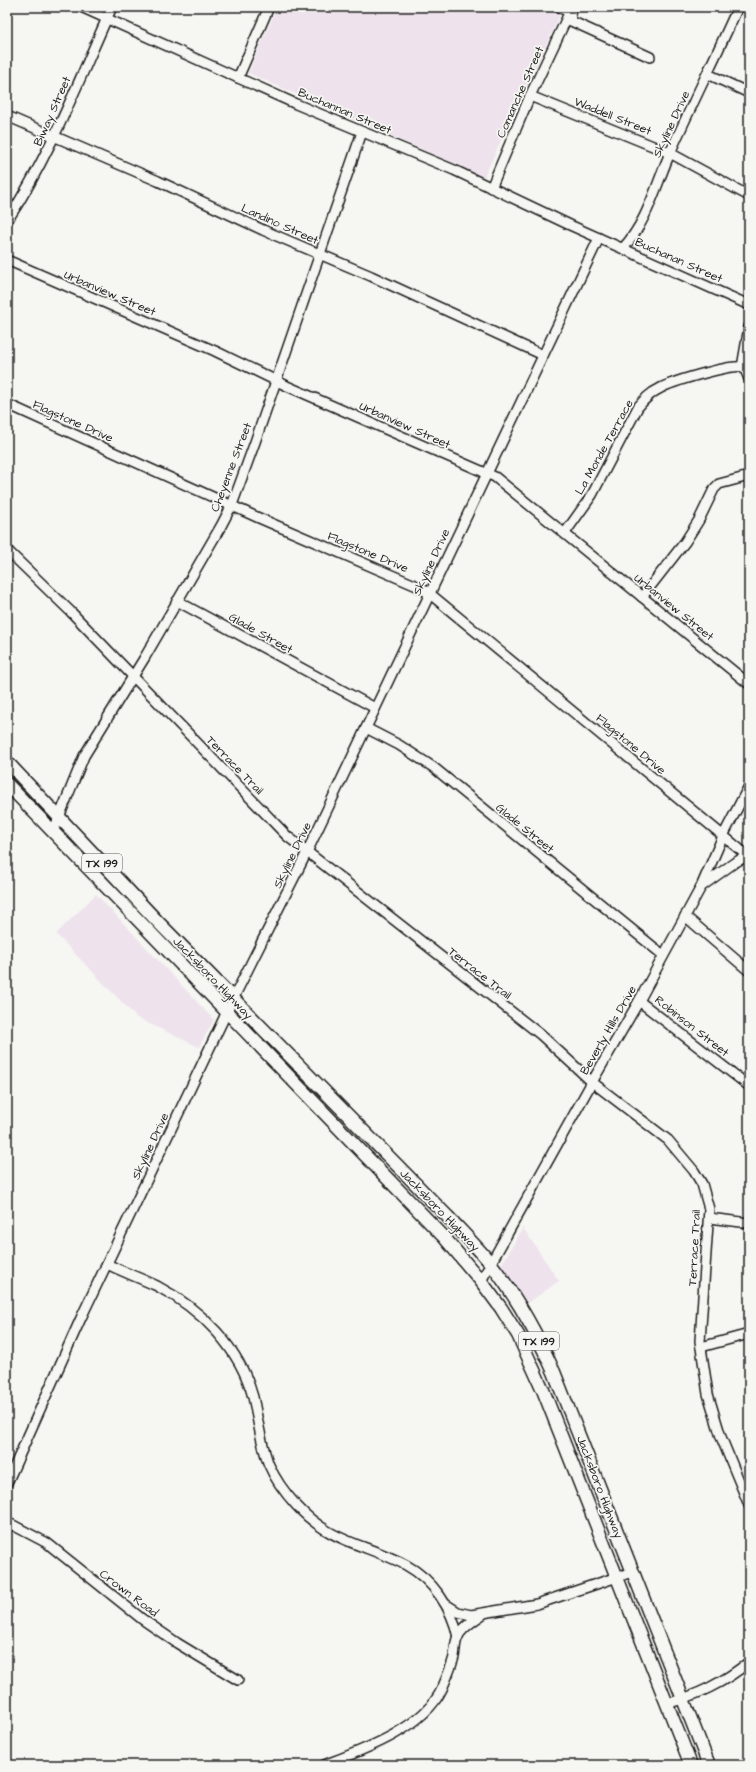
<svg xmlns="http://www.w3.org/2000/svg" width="756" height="1772" font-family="'Architects Daughter',sans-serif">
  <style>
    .built { fill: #eee3ed }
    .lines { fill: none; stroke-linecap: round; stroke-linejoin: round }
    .minor-casing { stroke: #1c1c1c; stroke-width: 12 }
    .major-casing { stroke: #1c1c1c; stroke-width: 15 }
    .minor { stroke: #f6f6f2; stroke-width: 9 }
    .major { stroke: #f6f6f2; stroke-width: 12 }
    .labels { text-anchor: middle; stroke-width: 3.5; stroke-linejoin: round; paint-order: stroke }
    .shield { fill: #f6f6f2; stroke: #5d5d5c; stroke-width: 1 }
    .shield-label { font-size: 11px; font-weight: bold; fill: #1c1c1c }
    .street-label { font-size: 12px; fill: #1c1c1c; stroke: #f6f6f2 }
  </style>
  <rect width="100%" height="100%" fill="#f6f6f2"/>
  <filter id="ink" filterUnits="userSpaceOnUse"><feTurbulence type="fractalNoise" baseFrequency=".025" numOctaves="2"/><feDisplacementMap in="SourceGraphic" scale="8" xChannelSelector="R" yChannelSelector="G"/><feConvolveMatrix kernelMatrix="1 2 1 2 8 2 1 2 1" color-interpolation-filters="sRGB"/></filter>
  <g filter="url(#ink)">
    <g class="built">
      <polygon points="277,7 548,7 561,13 484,177 248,73"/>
      <polygon points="96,894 214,1020 199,1047 137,1018 56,934"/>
      <polygon points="523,1228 559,1281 525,1305 501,1265"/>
    </g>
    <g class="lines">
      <g class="minor-casing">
        <g id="minor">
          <polyline points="81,7 296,104 454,170 572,226 749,305"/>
          <polyline points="558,7 570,12 571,21 650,57"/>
          <polyline points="708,74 749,93"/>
          <polyline points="238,78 269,7"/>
          <polyline points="530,96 670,153 749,196"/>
          <polyline points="7,116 158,181 263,230 371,276 543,355"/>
          <polyline points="491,188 530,96 572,7"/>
          <path d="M7,221C51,154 79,79 112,7"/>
          <path d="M623,248C647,223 656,185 670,153C692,104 716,56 738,7"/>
          <polyline points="7,260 215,351 287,386 495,477 749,684"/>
          <polyline points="742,367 749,327"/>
          <polyline points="742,367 745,369 749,379"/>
          <polyline points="7,404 259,518 417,586 429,593 749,857"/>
          <path d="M565,533L592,495L638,407C644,400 650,393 659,389C670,382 731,364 742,367"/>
          <polyline points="7,550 71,612 287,836 541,1035 592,1082 668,1140 694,1171 702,1184 709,1209 700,1341 708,1394 721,1437 749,1505"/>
          <polyline points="642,597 685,542 699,520 714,489 719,484 749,476"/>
          <polyline points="177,601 375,708"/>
          <polyline points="366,728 399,745 433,767 663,955"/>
          <polyline points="53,832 84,756 145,657 221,526 232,505 255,442 362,132"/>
          <polyline points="702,886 734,863 749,855"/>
          <polyline points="685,916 749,971"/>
          <polyline points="639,1001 749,1086"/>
          <polyline points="709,1218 749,1223"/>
          <path d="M107,1264C123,1272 140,1278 157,1286C201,1309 240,1348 253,1397C258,1419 261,1445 269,1465C275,1479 286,1494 296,1505C330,1543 366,1544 406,1565C433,1580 452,1608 458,1637"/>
          <polyline points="481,1281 592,1082 639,1001 701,887 723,836 749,786"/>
          <polyline points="701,1347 749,1334"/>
          <polyline points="7,1483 81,1318 233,999 307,852 599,238"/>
          <polyline points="7,1522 47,1543 142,1619 177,1643 238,1680"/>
          <polyline points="447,1605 458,1612 471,1615 537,1604 632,1572"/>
          <path d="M666,1704C698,1695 723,1683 749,1662"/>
          <path d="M324,1765C363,1750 423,1729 442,1689C446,1679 451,1668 454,1657C455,1651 455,1642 458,1636C463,1627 474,1620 483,1614"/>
        </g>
      </g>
      <g class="major-casing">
        <g id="major">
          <path d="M7,762L158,922L448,1217C463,1233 478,1248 492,1265C517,1298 537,1334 554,1372L709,1765"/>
          <polyline points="7,784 443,1236 481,1281 501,1308 518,1335 543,1390 691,1765"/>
        </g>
      </g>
      <use href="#minor" class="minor"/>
      <use href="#major" class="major"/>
    </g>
  </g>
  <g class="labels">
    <g class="shield">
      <rect x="82" y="854" width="40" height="18" rx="3"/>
      <rect x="519" y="1332" width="40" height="18" rx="3"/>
    </g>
    <g class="shield-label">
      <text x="102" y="867">TX 199</text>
      <text x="539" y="1345">TX 199</text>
    </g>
    <g class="street-label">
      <text transform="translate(520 92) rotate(-66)" y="4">Comanche Street</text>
      <text transform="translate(52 111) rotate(-66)" y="4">Biway Street</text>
      <text transform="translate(345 111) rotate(23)" y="4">Buchannan Street</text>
      <text transform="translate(613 116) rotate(22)" y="4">Waddell Street</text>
      <text transform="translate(671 124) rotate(-65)" y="4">Skyline Drive</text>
      <text transform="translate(280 224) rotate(24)" y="4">Landino Street</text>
      <text transform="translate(679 260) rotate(24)" y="4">Buchanan Street</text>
      <text transform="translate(110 293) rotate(23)" y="4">Urbanview Street</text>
      <text transform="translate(73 421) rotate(24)" y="4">Flagstone Drive</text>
      <text transform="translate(405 425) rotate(24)" y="4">Urbanview Street</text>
      <text transform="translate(604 447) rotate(-61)" y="4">La Monde Terrace</text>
      <text transform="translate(231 467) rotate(-69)" y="4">Cheyenne Street</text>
      <text transform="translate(368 552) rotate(23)" y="4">Flagstone Drive</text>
      <text transform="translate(431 562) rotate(-65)" y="4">Skyline Drive</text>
      <text transform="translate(674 607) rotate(39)" y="4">Urbanview Street</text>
      <text transform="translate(261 633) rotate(29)" y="4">Glade Street</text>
      <text transform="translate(631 744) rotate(40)" y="4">Flagstone Drive</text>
      <text transform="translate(235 765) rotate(46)" y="4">Terrace Trail</text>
      <text transform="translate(525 828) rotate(39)" y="4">Glade Street</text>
      <text transform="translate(292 855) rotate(-64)" y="4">Skyline Drive</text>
      <text transform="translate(480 973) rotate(38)" y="4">Terrace Trail</text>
      <text transform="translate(213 978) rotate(46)" y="4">Jacksboro Highway</text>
      <text transform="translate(692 1026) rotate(38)" y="4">Robinson Street</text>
      <text transform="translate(608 1030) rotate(-60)" y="4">Beverly Hills Drive</text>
      <text transform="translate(150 1146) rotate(-65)" y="4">Skyline Drive</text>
      <text transform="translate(440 1210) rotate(46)" y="4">Jacksboro Highway</text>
      <text transform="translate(694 1248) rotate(-87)" y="4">Terrace Trail</text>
      <text transform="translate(600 1487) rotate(69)" y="4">Jacksboro Highway</text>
      <text transform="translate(129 1593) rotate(37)" y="4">Crown Road</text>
    </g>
  </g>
  <rect width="756" height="1772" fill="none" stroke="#f6f6f2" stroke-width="24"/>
  <rect x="12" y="12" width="732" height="1748" fill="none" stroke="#1c1c1c" stroke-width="1.5" filter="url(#ink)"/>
</svg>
